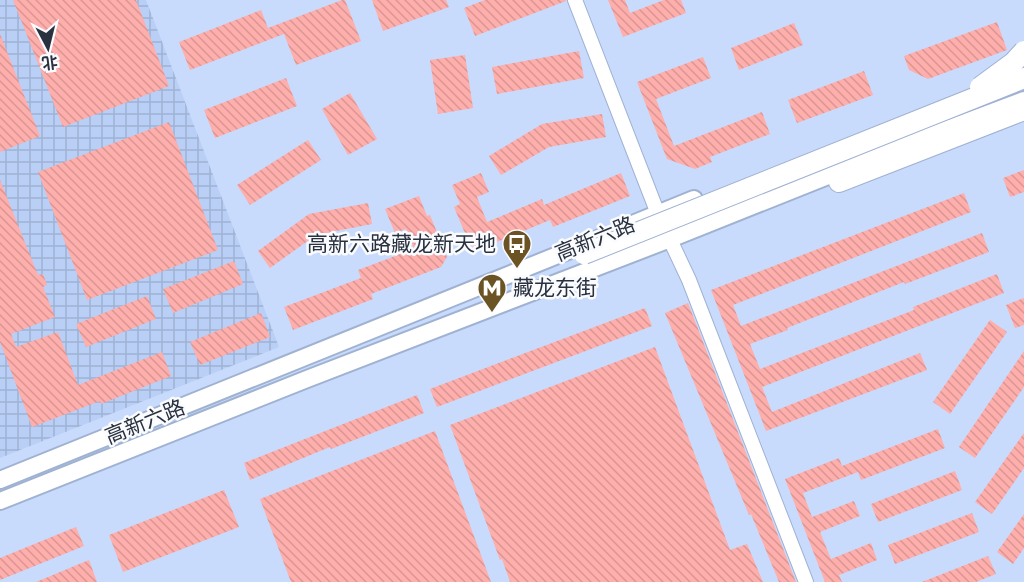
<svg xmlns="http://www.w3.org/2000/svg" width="1024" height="582" font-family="Manrope,'Noto Sans SC',sans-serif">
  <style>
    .industrial { fill: url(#industrial-grid) }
    .building { fill: url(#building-back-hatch) }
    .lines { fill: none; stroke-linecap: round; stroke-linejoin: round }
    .minor-casing { stroke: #a0b2d2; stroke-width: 16 }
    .major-casing { stroke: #a0b2d2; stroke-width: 20 }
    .highway-casing { stroke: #a0b2d2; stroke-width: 22 }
    .minor { stroke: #fff; stroke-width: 14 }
    .major { stroke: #fff; stroke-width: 16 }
    .highway { stroke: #fff; stroke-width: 20 }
    .highway-bridge-casing { stroke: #a0b2d2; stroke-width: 22; stroke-linecap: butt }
    .highway-bridge { stroke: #fff; stroke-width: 20 }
    .labels { text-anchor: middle; stroke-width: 5; stroke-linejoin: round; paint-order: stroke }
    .street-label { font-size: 21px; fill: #2a313e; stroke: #f9fbfe }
    .poi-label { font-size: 21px; fill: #2a313e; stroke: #f9fbfe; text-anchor: end }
  </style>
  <defs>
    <pattern id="industrial-grid" width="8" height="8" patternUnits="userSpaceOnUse" patternTransform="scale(1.5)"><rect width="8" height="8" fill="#b9cff6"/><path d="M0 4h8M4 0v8" fill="none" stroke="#9fb2d4"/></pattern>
    <pattern id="building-back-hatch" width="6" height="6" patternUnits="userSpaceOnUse" patternTransform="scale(1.5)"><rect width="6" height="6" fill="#feaeab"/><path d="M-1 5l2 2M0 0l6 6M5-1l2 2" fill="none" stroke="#da9694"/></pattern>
  </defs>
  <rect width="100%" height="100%" fill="#c8dbfc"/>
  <polygon class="industrial" points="0,0 146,0 279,347 0,458"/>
  <g class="building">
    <polygon points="13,0 136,0 169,86 63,127"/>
    <polygon points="342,0 345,0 361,41 296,65 284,34 190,70 179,42 261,10 268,28"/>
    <polygon points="372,0 446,0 449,7 383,31"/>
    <polygon points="485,0 566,0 566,1 475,36 464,8"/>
    <polygon points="608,0 625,0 630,13 664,0 681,0 686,13 623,37"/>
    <polygon points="997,22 1007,50 928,79 909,70 904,56"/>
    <polygon points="794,23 803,45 739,70 731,48"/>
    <polygon points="0,34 40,136 0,152"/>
    <polygon points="579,51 584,78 497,94 492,67"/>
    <polygon points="465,55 473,108 438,114 430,60"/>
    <polygon points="703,57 711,78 656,99 674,146 762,112 770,134 710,157 712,162 695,169 667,159 637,82"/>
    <polygon points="864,71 873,95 797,123 788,100"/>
    <polygon points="286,78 297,106 215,138 204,110"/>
    <polygon points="350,93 377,139 348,155 322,109"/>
    <polygon points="602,114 606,137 549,147 501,175 489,156 542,124"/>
    <polygon points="169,122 218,250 87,300 38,172"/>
    <polygon points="308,140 321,160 250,205 237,185"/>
    <polygon points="1024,170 1024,192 1010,197 1003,178"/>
    <polygon points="481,173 489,192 477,197 487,222 542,199 544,205 621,173 630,196 553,227 550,220 480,249 470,245 454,207 460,204 452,185"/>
    <polygon points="0,180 38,275 43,274 47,285 43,287 55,317 11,334 16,347 58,332 78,385 162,352 171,376 101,404 100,401 32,427 0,342"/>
    <polygon points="964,193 971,212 733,305 741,326 982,233 989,252 905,284 904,282 787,328 788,330 750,344 760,369 914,310 913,307 997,274 1004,293 762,387 772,412 920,353 927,370 766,431 711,290"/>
    <polygon points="419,196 427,216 430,215 447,257 441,267 371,294 373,299 293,330 284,307 361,278 358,270 414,249 406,229 395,233 385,209"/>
    <polygon points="368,203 372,224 316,235 270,268 258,251 309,214"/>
    <polygon points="234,261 243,284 173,313 163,289"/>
    <polygon points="147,296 156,319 86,347 76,324"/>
    <polygon points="1024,298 1024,325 1015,328 1006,305"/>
    <polygon points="688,303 695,321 796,582 779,582 751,514 749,515 665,313"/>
    <polygon points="645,308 652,326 437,407 430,389"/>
    <polygon points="261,313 270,337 200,365 190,342"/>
    <polygon points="990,320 1007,332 950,414 933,402"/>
    <polygon points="655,347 730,550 747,544 763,582 510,582 502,559 500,560 450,425"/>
    <polygon points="1024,351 1024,387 975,458 959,447"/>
    <polygon points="417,395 424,413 331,449 330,447 250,480 244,463"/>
    <polygon points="938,429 945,448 861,480 858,472 803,493 812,517 854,501 860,516 820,532 831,559 871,543 877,560 839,575 842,582 825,582 785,479 839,458 842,466"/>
    <polygon points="435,431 491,582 291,582 260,499"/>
    <polygon points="1024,433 1024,468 992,514 975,502"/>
    <polygon points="955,471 962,490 878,522 871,504"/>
    <polygon points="224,490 239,527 123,572 109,535"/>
    <polygon points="972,513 979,532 895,564 888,545"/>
    <polygon points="1024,514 1024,548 1013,564 997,552"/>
    <polygon points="76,527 84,546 0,580 0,558"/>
    <polygon points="988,556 996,574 976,582 922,582"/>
    <polygon points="89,560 97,582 36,582"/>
  </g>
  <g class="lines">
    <g class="minor-casing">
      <polyline id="minor" points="575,0 658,214 689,280 806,582"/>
    </g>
    <g class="major-casing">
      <g id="major">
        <polyline points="635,223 694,199"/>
        <polyline points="0,480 600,238"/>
        <polyline points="0,501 307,379 670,239 918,140 1024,100"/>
      </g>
    </g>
    <g class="highway-casing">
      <polyline id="highway" points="839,182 1024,110"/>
    </g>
    <use href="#minor" class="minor"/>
    <use href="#major" class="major"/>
    <use href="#highway" class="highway"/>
    <g class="highway-bridge-casing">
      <g id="highway-bridge">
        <polyline points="980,87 1014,62 1024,51"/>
        <polyline points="584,254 1024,78"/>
      </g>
    </g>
    <use href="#highway-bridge" class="highway-bridge"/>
  </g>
  <defs>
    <g id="bus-pin" transform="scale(1.5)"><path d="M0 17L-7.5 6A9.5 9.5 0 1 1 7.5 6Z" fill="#6c5324" stroke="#f9fbfe"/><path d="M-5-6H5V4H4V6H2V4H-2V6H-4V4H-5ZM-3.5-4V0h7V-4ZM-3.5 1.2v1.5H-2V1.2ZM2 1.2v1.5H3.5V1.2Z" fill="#fff"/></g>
    <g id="metro-pin" transform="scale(1.5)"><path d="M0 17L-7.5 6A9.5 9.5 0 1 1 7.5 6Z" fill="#6c5324" stroke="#f9fbfe"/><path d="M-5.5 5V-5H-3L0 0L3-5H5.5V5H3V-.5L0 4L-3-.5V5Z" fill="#fff"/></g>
  </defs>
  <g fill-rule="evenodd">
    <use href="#bus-pin" x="517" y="244"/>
    <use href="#metro-pin" x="492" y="288"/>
  </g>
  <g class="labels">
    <g class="street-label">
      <text transform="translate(595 239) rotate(-22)" y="7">高新六路</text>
      <text transform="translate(145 422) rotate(-22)" y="7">高新六路</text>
    </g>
    <g class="poi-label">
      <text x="496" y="251">高新六路藏龙新天地</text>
      <text x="513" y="295" text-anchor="start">藏龙东街</text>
    </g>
  </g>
  <g transform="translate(48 48) rotate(173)" stroke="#f9fbfe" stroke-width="4.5" paint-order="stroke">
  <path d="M0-4.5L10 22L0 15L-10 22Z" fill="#2a313e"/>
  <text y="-9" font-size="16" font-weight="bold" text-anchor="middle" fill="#2a313e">北</text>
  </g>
</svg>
